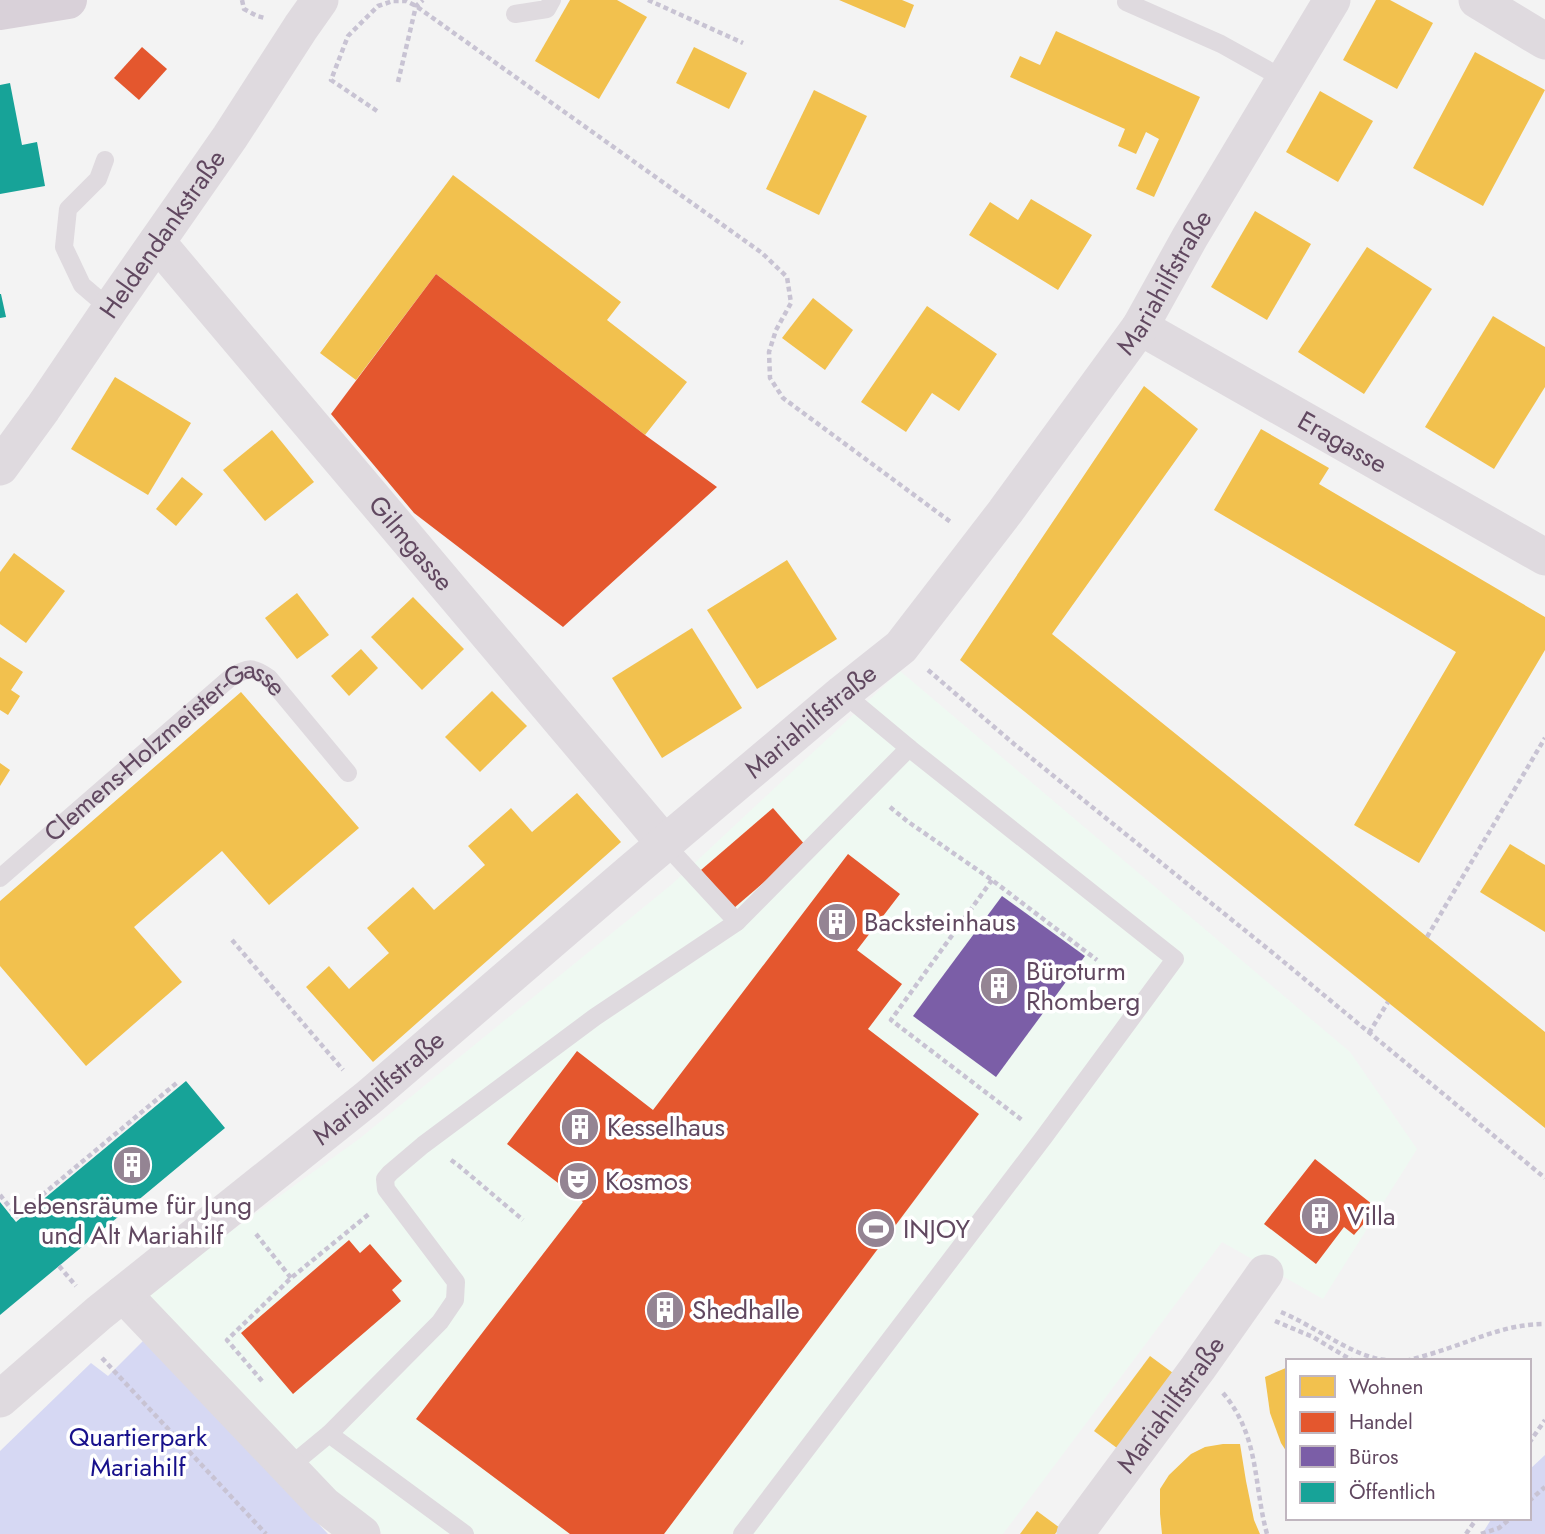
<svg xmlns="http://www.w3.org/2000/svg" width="1545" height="1534" font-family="Jost,sans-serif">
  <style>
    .commercial { fill: #eff9f2 }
    .green { fill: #d6d8f3 }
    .homes { fill: #f2c14e }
    .shops { fill: #e4572e }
    .offices { fill: #7b5ea7 }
    .public { fill: #17a398 }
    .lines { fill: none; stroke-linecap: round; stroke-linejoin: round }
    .path { stroke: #c8c3d3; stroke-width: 4.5; stroke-dasharray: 5 3.5; stroke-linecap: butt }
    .lane { stroke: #dfdadf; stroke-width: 18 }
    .street { stroke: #dfdadf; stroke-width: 37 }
    .primary { stroke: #d9d1d9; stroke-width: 38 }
    .labels { text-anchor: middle; stroke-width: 7; stroke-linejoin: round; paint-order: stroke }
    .street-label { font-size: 26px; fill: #614860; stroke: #fff }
    .poi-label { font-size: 26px; fill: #614860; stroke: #fff; text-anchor: start }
    .park-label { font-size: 26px; fill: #17108b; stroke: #fff }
  </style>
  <rect width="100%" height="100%" fill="#f3f3f3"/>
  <polygon class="commercial" points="900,671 1350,1052 1417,1149 1323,1299 1222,1242 1003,1534 383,1534 336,1498 141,1296 359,1139 671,885"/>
  <g class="green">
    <polygon points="145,1339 328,1534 0,1534 0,1451 91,1363 108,1376"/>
    <polygon points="1545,1455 1545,1534 1482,1534 1492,1518 1529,1518 1529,1470"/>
  </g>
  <g class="homes">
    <polygon points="570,0 617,0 647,17 599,99 535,61"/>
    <polygon points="839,0 902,0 914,5 905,28"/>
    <polygon points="1376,0 1390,0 1433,23 1397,89 1343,60"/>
    <polygon points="1056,31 1200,97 1154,197 1136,189 1159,139 1146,132 1136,154 1118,146 1125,129 1010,77 1020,56 1040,65"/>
    <polygon points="694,47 747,73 729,109 676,83"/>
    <polygon points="1475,52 1545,90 1483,206 1413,168"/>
    <polygon points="814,90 867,116 819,215 766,189"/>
    <polygon points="1320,91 1373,121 1338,182 1286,152"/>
    <polygon points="453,175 621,302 607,320 687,382 645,435 436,274 356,380 320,353"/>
    <polygon points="1031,199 1092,235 1058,290 969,235 990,202 1018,220"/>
    <polygon points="1255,211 1311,244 1267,320 1211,287"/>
    <polygon points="1367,247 1432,289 1364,394 1298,352"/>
    <polygon points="813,298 853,330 825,370 782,338"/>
    <polygon points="927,306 997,354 959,411 932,393 906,432 861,402"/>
    <polygon points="1493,316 1545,347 1545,387 1494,469 1425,427"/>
    <polygon points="115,377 191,423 148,495 71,449"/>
    <polygon points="1144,386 1198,429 1052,634 1545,1032 1545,1128 960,660"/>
    <polygon points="1261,429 1329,468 1319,484 1545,617 1545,650 1419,863 1354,825 1456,652 1214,510"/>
    <polygon points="272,430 314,482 265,521 223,470"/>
    <polygon points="182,477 203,494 176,526 156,509"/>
    <polygon points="14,553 65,591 26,643 0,624 0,572"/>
    <polygon points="787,560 837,639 757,689 707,610"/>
    <polygon points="297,593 329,635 297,659 265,618"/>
    <polygon points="413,597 464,649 422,690 371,637"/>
    <polygon points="692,628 742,708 662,758 612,678"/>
    <polygon points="361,649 378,668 349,696 331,676"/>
    <polygon points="0,657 23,672 11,690 20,696 8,715 0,710"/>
    <polygon points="492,691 527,726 480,772 445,737"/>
    <polygon points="241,692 359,828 269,905 222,851 134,927 182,982 86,1066 0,966 0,901"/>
    <polygon points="0,763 10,770 0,786"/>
    <polygon points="577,793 621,842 373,1062 306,987 329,966 349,989 389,953 367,928 413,887 434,910 485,865 468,846 511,808 532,832"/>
    <polygon points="1510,844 1545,865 1545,932 1480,892"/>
    <polygon points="1150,1356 1173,1373 1117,1448 1094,1431"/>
    <polygon points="1288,1367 1288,1454 1281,1443 1270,1413 1265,1377"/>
    <polygon points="1223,1444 1240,1444 1246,1481 1254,1520 1260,1534 1162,1534 1160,1514 1160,1489 1169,1475 1191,1454 1205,1447"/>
    <polygon points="1037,1511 1060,1528 1055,1534 1020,1534"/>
  </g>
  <g class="shops">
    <polygon points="142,47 167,69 139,100 114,78"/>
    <polygon points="436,274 645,435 717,487 563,627 414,513 331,414"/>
    <polygon points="773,808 806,846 734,908 701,870"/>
    <polygon points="848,854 900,894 857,950 902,984 868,1029 979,1114 664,1534 570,1534 416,1419 583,1202 507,1144 577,1051 653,1110"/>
    <polygon points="1315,1159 1377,1208 1354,1235 1344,1227 1316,1264 1264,1224"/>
    <polygon points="349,1240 360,1253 370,1244 402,1281 392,1290 401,1301 293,1394 241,1333"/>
  </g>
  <polygon class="offices" points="1002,896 1085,956 996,1077 913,1016"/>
  <g class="public">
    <polygon points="10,83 22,145 37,142 45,186 0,194 0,85"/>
    <polygon points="0,294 1,294 6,317 0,318"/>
    <polygon points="186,1081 225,1128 0,1315 0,1202 16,1222"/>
  </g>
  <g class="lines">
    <g class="path">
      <polyline points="242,0 244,9 257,16 265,18"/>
      <polyline points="648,0 743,43"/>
      <polyline points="398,82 416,6 423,0"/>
      <polyline points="377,111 331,80 348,36 378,6 393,1 406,1 416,6 762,253 787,277 791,303 776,330 769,352 770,378 783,398 952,523"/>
      <polyline points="928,670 1014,744 1273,953 1545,1178"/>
      <polyline points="890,807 907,821 992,880 1097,960"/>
      <polyline points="992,880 891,1020 1022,1120"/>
      <polyline points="1427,937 1545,738"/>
      <polyline points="232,940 343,1070"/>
      <polyline points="1369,1033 1388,1002"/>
      <polyline points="451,1160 458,1165 523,1220"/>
      <polyline points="0,1195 17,1216 179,1081"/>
      <polyline points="256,1234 291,1278"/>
      <polyline points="59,1266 76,1286"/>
      <path d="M1281,1312C1312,1325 1347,1352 1378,1359C1387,1361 1397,1360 1406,1361"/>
      <polyline points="1275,1321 1313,1337 1353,1361"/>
      <polyline points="102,1358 266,1534"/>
      <path d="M1406,1361C1420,1357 1435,1353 1449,1348C1482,1337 1509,1324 1545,1324"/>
      <polyline points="262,1381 227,1340 291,1278 369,1214"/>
      <path d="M1223,1393C1260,1437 1253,1483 1267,1534"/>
      <polyline points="1529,1443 1545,1420"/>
      <polyline points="1529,1501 1545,1487"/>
      <polyline points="1466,1534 1477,1518"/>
      <polyline points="1481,1534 1499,1528 1511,1518"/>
    </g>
    <g class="lane">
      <polyline points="1126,2 1221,44 1284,79"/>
      <polyline points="515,14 547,9 552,0"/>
      <polyline points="105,160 98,179 68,209 64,247 82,285 110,309"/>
      <polyline points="665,844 737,922"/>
      <path id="s1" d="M0,878L230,678C248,668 251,665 269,678L348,773"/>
      <polyline points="329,1434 440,1322 455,1300 456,1282 386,1189 385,1179 390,1173 423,1145 595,1017 737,922 909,748 843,693"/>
      <polyline points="289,1467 329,1434 465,1534"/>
      <polyline points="742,1534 1044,1137 1175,959 909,748"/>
    </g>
    <g class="street">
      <polyline points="1477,0 1545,41"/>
      <path id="s2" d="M157,242L665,844"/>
      <path id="s3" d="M1140,327L1545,557"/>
      <path id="s4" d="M0,467L43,408L110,309L230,137L301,27L320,0"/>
      <polyline points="123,1294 324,1505 362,1534"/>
      <path id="s5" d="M0,1399L99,1313L368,1098L632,871L843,693L901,647L1005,512L1140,327L1190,237L1332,0"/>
      <path id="s6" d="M1075,1534L1198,1368L1265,1273"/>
    </g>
    <polyline class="primary" points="0,11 68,0"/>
  </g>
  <defs>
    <g id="building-disc" transform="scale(2.0125)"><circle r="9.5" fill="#948493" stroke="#fff"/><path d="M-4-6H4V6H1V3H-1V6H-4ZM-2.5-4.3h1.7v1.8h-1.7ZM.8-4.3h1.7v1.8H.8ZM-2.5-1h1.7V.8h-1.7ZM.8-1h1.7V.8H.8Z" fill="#fff"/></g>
    <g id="theatre-disc" transform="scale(2.0125)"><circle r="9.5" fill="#948493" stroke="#fff"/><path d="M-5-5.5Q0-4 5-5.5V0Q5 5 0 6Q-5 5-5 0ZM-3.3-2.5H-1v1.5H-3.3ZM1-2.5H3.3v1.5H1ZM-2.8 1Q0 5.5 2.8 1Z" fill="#fff"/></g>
    <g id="stadium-disc" transform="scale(2.0125)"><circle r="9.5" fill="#948493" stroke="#fff"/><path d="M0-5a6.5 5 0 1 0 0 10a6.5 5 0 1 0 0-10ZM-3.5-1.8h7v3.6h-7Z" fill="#fff"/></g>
  </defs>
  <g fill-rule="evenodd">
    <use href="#building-disc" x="837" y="922"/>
    <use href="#building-disc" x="999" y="986"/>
    <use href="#building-disc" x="580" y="1127"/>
    <use href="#building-disc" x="132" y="1165"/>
    <use href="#theatre-disc" x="578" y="1181"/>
    <use href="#building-disc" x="1320" y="1216"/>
    <use href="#stadium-disc" x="876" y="1229"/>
    <use href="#building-disc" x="665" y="1310"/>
  </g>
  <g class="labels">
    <g class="street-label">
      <text dy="9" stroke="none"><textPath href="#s4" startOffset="284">Heldendankstraße</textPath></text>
      <text dy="9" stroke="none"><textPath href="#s5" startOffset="1624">Mariahilfstraße</textPath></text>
      <text dy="9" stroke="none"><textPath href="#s3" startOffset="233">Eragasse</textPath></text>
      <text dy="9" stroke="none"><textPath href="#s2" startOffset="394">Gilmgasse</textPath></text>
      <text dy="9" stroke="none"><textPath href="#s5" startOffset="1057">Mariahilfstraße</textPath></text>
      <text dy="9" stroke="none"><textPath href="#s1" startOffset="215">Clemens-Holzmeister-Gasse</textPath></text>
      <text dy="9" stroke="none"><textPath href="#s5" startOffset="490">Mariahilfstraße</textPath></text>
      <text dy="9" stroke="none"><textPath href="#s6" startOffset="161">Mariahilfstraße</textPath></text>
    </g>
    <g class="poi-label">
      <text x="864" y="931">Backsteinhaus</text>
      <text x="1026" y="980">Büroturm<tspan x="1026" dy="30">Rhomberg</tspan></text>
      <text x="607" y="1136">Kesselhaus</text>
      <text x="605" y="1190">Kosmos</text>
      <text x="132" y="1214" text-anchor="middle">Lebensräume für Jung<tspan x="132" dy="30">und Alt Mariahilf</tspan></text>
      <text x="1347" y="1225">Villa</text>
      <text x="903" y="1238">INJOY</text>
      <text x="692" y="1319">Shedhalle</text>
    </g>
    <g class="park-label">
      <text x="138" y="1446">Quartierpark<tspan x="138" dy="30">Mariahilf</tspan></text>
    </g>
  </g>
  <rect x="1286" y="1359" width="245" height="161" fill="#ffffff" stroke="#c0b6bf" stroke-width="2"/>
  <rect x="1300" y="1376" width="35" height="21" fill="#f2c14e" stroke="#c0b6bf" stroke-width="2"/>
  <text x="1349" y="1394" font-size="21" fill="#614860">Wohnen</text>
  <rect x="1300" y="1412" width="35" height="21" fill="#e4572e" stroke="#c0b6bf" stroke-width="2"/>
  <text x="1349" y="1429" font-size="21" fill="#614860">Handel</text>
  <rect x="1300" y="1446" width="35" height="21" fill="#7b5ea7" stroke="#c0b6bf" stroke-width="2"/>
  <text x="1349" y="1464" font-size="21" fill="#614860">Büros</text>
  <rect x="1300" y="1482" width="35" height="21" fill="#17a398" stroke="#c0b6bf" stroke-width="2"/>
  <text x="1349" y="1499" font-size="21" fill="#614860">Öffentlich</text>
</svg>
